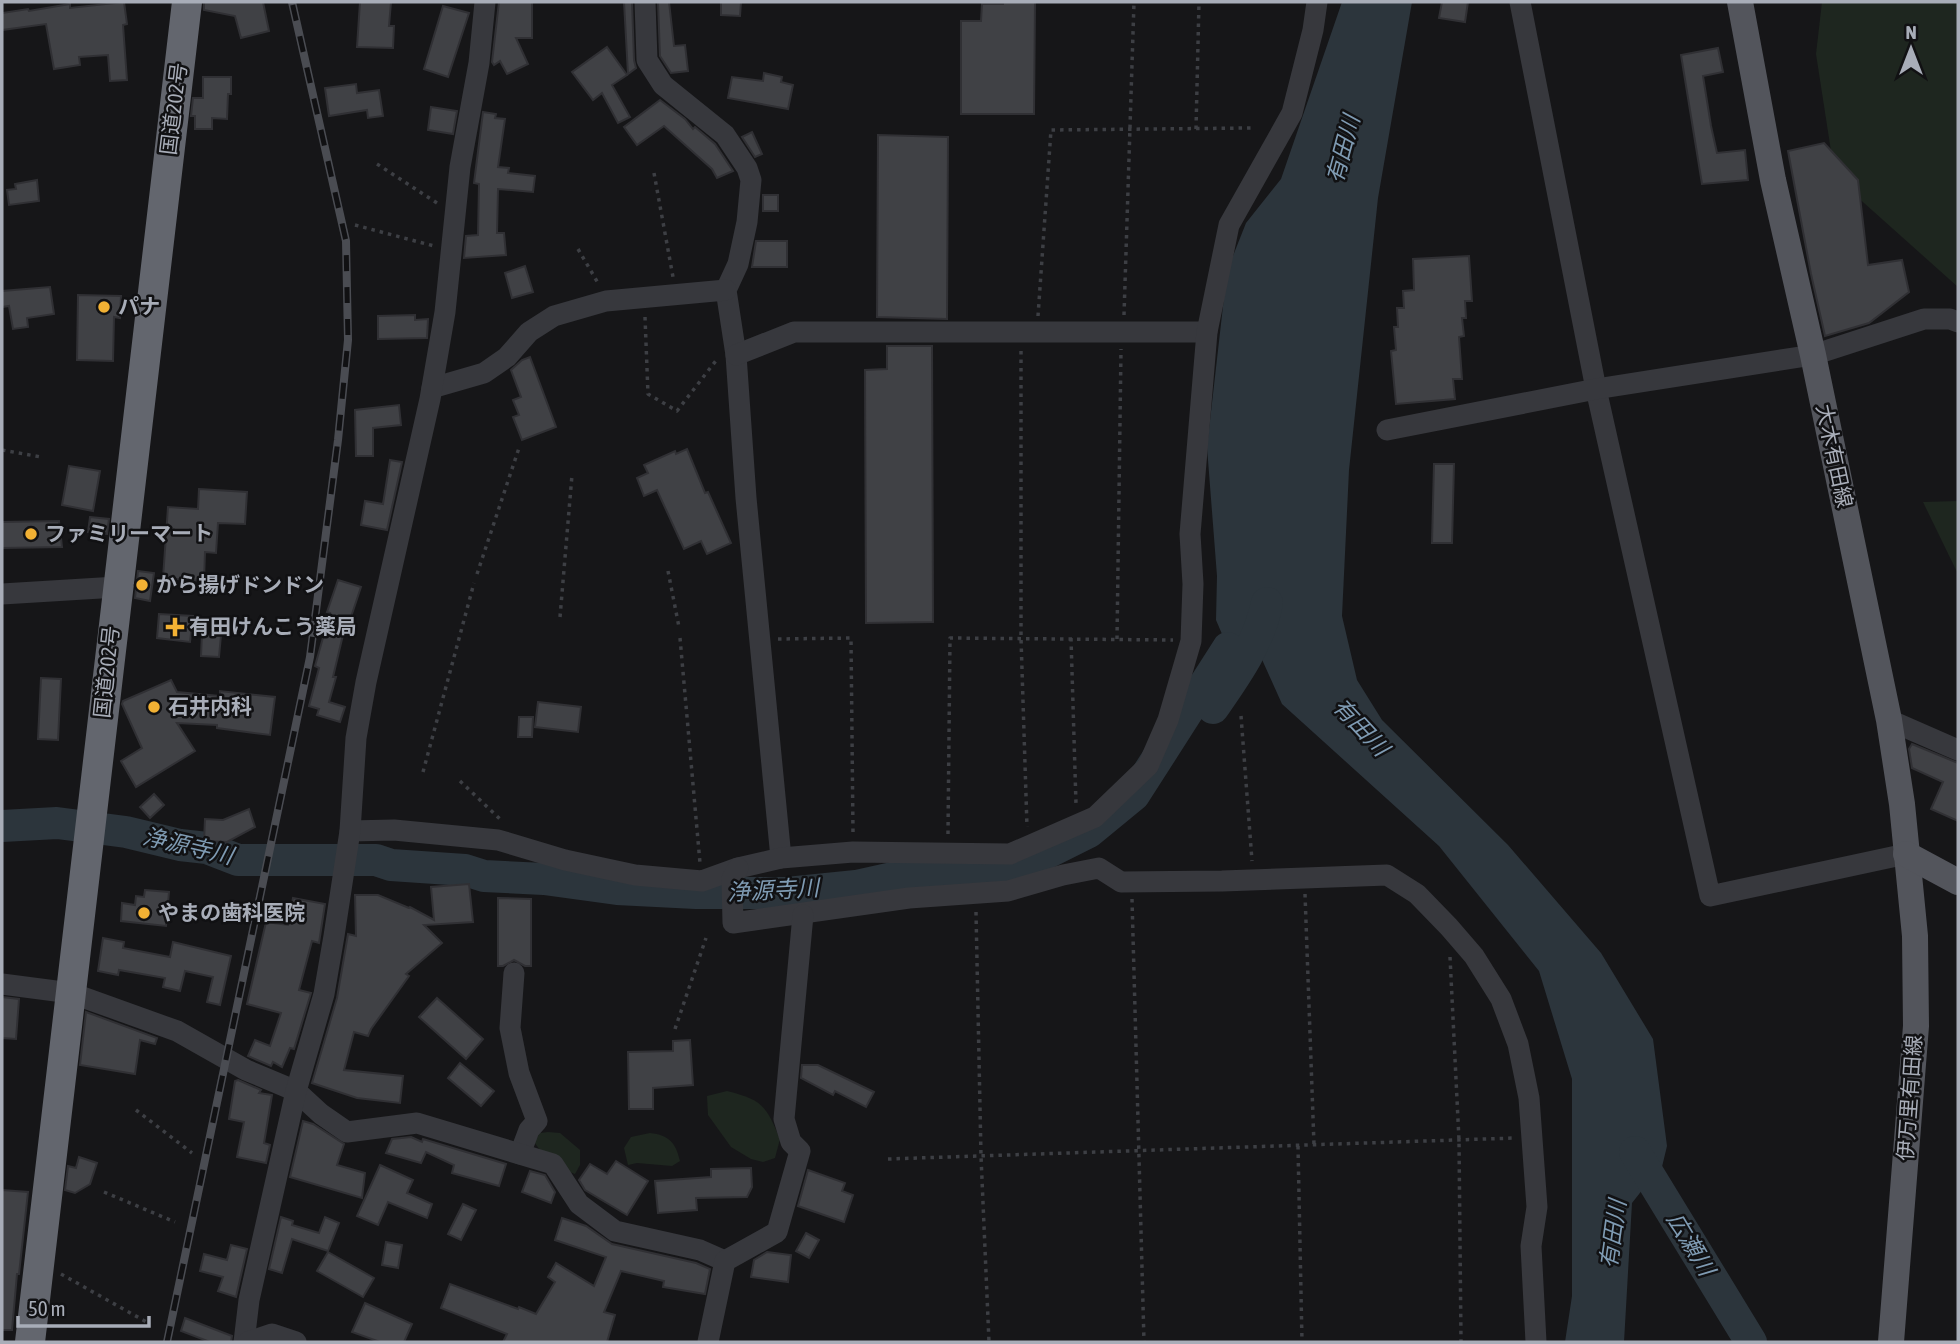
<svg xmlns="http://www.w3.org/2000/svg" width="1960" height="1344" font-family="'Asap Condensed','Noto Sans JP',sans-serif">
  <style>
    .green { fill: #1e261f }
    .water { fill: #2c353c }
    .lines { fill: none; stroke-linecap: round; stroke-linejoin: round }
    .river { stroke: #2c353c; stroke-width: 32 }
    .building { fill: #404145; stroke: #303034; stroke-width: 2 }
    .path { stroke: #3d3f44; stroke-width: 3.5; stroke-dasharray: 3.5 5; stroke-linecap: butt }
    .minor { stroke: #37383d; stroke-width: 21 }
    .major { stroke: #53555c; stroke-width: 26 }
    .highway { stroke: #63666e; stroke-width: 30 }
    .rail-casing { stroke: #4a4c52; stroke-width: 8 }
    .rail { stroke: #111113; stroke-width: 5; stroke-dasharray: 16; stroke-linecap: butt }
    .poi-dot { fill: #f2b134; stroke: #111113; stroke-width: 2.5 }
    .labels { text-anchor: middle; stroke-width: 5; stroke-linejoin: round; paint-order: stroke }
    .street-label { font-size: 21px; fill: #a8adb8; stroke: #111113 }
    .poi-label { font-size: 21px; font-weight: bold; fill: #a8adb8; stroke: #111113; text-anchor: start }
    .water-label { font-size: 23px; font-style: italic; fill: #7f9bb3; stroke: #111113 }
  </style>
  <rect width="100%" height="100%" fill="#161618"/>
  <g class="green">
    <polygon points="1822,2 1958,2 1958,287 1835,177 1816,54"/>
    <polygon points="1958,501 1958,574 1923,502"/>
    <path d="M727,1091C763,1100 766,1106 780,1139L775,1158L763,1162L751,1159L731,1147L708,1115L707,1096Z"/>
    <path d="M548,1132L560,1133L580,1150V1165L575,1174C558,1169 544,1156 534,1142L540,1133Z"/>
    <path d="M650,1133C669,1135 676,1143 680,1161L672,1166L637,1163L628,1165L624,1148L631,1137Z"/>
  </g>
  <polygon class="water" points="1342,2 1412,2 1378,198 1349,470 1342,616 1357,680 1382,720 1508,845 1601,953 1653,1039 1667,1146 1655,1196 1643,1189 1632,1203 1624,1342 1565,1342 1572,1296 1572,1079 1539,971 1439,846 1282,704 1255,644 1242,640 1228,648 1216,620 1217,576 1207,447 1227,271 1246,223 1281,179"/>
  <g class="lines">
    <g class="river">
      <path d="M2,826L57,823L126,832L180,845L207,848L238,860H376L391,865L465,870L484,876L544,879L617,889L696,893H787L856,886L892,878L1005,865L1037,858L1089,832L1134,795L1228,648L1213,708C1236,675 1259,643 1267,603"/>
      <polyline points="1635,1152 1751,1342"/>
    </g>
  </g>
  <g class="building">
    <polygon points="124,2 127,24 123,25 127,80 110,81 108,55 79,57 80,65 54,69 46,24 2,30 2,13 28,9 29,11 70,4 70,8"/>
    <polygon points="204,2 263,2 269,31 241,38 235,16 204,10"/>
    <polygon points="360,2 391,2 389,26 394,26 393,48 357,47"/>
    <polygon points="499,2 532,2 532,38 516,38 528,64 507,74 500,61 494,65 492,62"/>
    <polygon points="624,2 632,2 634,60 636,68 628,74"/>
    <polygon points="658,2 669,2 674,46 685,45 688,71 671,73 660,56"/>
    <polygon points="721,2 741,2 740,16 721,15"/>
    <polygon points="1003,2 1035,2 1034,114 961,114 961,21 981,21 982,4 1003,4"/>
    <polygon points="1442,2 1468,2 1465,22 1439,18"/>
    <polygon points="443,6 469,13 448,77 424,69"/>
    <polygon points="607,47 627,75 612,85 630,117 618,123 602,93 593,100 572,72"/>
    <polygon points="1718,48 1723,72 1703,76 1711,126 1717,153 1745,150 1748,180 1702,184 1681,55"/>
    <polygon points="764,73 782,77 781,82 793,85 788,109 728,98 732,77 763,81"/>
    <polygon points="203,77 231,77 231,94 228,94 227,119 212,118 212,129 195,129 195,116 191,116 193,98 203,98"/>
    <polygon points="356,84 357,93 379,90 383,116 368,118 367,110 329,116 325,88"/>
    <polygon points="660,100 685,119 693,129 695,127 715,144 733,171 717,178 712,169 664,126 637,145 624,127"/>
    <polygon points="431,107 457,111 453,134 428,130"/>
    <polygon points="483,112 496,114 495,118 505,119 498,167 509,168 508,173 535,176 533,192 498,189 497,233 504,233 506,255 464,258 466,236 478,235 479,184 474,183"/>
    <polygon points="752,132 762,154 755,157 742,137"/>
    <polygon points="878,135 948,137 947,319 877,317"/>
    <polygon points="1824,143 1858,180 1868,265 1902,260 1909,292 1869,323 1825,336 1811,274 1788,151"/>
    <polygon points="37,180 39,201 9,205 7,190 16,189 15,184"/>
    <rect x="763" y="195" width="15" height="16"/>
    <polygon points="756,241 787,241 787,267 752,267"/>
    <polygon points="1469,256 1472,301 1465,301 1466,318 1462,318 1464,336 1459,337 1462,379 1453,379 1455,399 1396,404 1391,351 1396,350 1394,327 1398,327 1397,308 1404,308 1403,291 1414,290 1413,259"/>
    <polygon points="525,266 533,292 512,298 505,273"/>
    <polygon points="50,287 54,314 27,318 28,327 13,329 9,306 2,307 2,291"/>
    <polygon points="78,295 121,296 120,318 114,317 113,361 77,360"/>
    <polygon points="415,315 415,320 428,319 427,338 378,339 378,316"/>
    <polygon points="887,346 932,346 933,622 866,623 865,370 887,369"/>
    <polygon points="530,357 556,427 522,440 513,417 519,415 513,400 521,397 511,370 522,360"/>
    <polygon points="399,405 401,425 373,428 373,456 356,456 355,410"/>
    <polygon points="687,449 705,493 708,492 731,543 707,554 701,541 684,549 657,490 644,496 637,478 648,473 644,465 675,451 676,454"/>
    <polygon points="390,460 402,462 387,530 361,525 365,501 383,504"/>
    <polygon points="1434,464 1454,464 1452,543 1432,543"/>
    <polygon points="69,466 100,471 93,511 62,505"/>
    <polygon points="199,489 247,492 245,524 218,523 216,553 205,552 204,581 163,578 168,507 198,509"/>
    <polygon points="90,517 109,519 107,534 88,532"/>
    <polygon points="59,521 62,547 2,548 2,522"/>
    <polygon points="138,571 154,573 150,601 135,598"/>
    <polygon points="338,580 361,587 350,620 347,618 333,677 336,677 329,702 345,707 340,722 317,715 319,709 309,706 319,668 315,666 330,613 327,612"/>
    <polygon points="159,614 193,616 190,642 157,638"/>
    <polygon points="202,633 221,635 219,657 201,656"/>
    <polygon points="41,678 61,679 58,740 38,739"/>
    <polygon points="171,680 177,692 220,696 220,691 275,697 270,735 217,728 217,725 177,723 195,751 136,787 121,761 142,748 122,704 123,701"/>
    <polygon points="538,702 581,707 578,732 535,727"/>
    <polygon points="519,717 533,717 532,737 518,737"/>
    <polygon points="1912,744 1958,763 1958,821 1931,809 1943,782 1912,768 1909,749"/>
    <polygon points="154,794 164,805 150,818 140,807"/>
    <polygon points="249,809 255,827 227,842 204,841 205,819 223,820"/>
    <polygon points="469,884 473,922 424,925 442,943 406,974 409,976 371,1029 368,1036 354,1032 344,1070 403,1076 400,1103 357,1098 312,1083 337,998 348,934 356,936 355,895 378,895 409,908 410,907 434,920 431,887"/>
    <polygon points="145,890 169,892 166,926 121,921 122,903 135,905 136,896 144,897"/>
    <polygon points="293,898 325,904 319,943 312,941 299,990 311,993 294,1049 290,1048 282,1067 273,1062 271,1066 248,1056 255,1040 270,1046 281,1013 247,1004 266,922 288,925"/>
    <polygon points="498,898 531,899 531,966 525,966 514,960 503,966 498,966"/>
    <polygon points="103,938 124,942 123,948 170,957 173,942 231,956 220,1005 207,1002 213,977 185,971 180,991 163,987 165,978 119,970 118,975 98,971"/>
    <polygon points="2,997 19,999 16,1039 2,1038"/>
    <polygon points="437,998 483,1039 466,1059 419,1017"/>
    <polygon points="86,1012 157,1038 155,1044 140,1040 135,1074 80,1065"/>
    <polygon points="690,1040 693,1085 653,1088 653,1109 629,1109 628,1052 673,1051 673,1041"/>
    <polygon points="460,1063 494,1091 481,1106 448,1078"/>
    <polygon points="802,1065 818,1065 874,1092 866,1107 835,1091 833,1095 801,1078"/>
    <polygon points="238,1080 261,1090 259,1093 272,1095 264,1143 270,1145 266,1163 237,1157 244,1122 229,1119 235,1081"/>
    <polygon points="303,1121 313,1124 344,1144 337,1165 365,1173 362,1198 290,1177"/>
    <polygon points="411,1137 422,1142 423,1139 506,1164 499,1186 452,1173 454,1165 426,1152 421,1163 386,1153 392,1139"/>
    <polygon points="79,1157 97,1163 90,1184 75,1193 65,1190 68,1166 76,1168"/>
    <polygon points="616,1161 648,1181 627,1215 585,1190 579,1180 590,1164 607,1174"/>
    <polygon points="380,1165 413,1180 407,1193 432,1204 427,1218 388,1202 378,1225 357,1216"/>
    <polygon points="751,1168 752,1187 747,1197 696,1198 697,1210 658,1213 655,1181 711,1177 711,1169"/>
    <polygon points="808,1170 845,1183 842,1191 853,1195 844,1222 798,1206"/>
    <polygon points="530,1171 545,1175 555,1192 551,1203 522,1192"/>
    <polygon points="2,1190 28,1192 19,1274 17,1274 12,1330 2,1330"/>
    <polygon points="463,1204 476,1210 461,1240 448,1234"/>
    <polygon points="281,1217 293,1221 292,1225 319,1233 325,1217 339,1223 328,1251 292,1239 282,1273 269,1269"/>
    <polygon points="562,1218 586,1226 612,1244 696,1263 710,1269 705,1294 663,1287 664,1281 621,1271 604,1312 615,1315 607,1342 503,1342 507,1334 441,1308 450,1284 518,1309 519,1307 536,1314 555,1282 548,1277 556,1263 594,1286 606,1257 555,1240"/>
    <polygon points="806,1233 819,1240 809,1258 796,1251"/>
    <polygon points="386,1242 402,1245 398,1268 382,1265"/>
    <polygon points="231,1245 247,1249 236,1297 218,1291 223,1277 200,1271 204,1254 227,1260"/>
    <polygon points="328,1252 374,1278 363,1297 317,1271"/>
    <polygon points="767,1252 791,1255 788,1282 751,1277 754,1260"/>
    <polygon points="365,1303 412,1324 404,1342 380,1342 352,1332"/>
    <polygon points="185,1318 232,1336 231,1342 210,1342 181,1331"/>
  </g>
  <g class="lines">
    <g class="path">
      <polyline points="1196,129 1199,2"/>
      <polyline points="377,164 437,203"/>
      <polyline points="654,173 673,277"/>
      <polyline points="355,225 434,246"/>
      <polyline points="578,249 598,283"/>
      <polyline points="1124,315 1134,2"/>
      <polyline points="1038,316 1051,130 1251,128"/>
      <polyline points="645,317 648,394 677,411 718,358"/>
      <polyline points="1021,351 1021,638 1027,827"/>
      <polyline points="2,450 41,457"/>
      <polyline points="668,571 679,627"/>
      <polyline points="477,574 519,448"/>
      <polyline points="560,617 572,475"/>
      <polyline points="680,638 700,863"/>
      <polyline points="1071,638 1076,804"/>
      <polyline points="778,639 851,638 853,833"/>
      <polyline points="1117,639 1121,349"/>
      <polyline points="1241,716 1252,861"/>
      <polyline points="423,772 474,583"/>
      <polyline points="460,781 502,821"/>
      <polyline points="948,834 950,638 1173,640"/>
      <polyline points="1305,894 1314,1145"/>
      <polyline points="1132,899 1144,1342"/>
      <polyline points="976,912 981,1156 989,1342"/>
      <polyline points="1450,957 1459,1140 1461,1342"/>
      <polyline points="675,1029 706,938"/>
      <polyline points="136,1110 192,1153"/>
      <polyline points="1298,1146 1302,1342"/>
      <polyline points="888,1159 1515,1138"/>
      <polyline points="104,1192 175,1222"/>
      <polyline points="61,1274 150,1324"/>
    </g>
    <g class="minor">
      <polyline points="645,2 647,60 663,85 725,135 747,168 751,180 747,222 738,264 726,290 736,355 746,498 781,858"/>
      <polyline points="1520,2 1596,389 1710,896 1906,854"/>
      <polyline points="736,355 794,332 1207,332"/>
      <polyline points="432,388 484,373 507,357 529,332 554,316 606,301 726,290"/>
      <polyline points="1387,430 1596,389 1813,355 1924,319 1950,319 1958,322"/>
      <polyline points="2,594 117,587"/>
      <polyline points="1889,720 1958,750"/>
      <polyline points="350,831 394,830 498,840 565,860 635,875 702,881 738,868 781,858 853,852 1010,854 1095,817 1148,766 1168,720 1191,641 1193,584 1190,534 1207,332 1229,225 1292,113 1313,30 1317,2"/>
      <polyline points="738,868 732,879 733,923 909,898 1008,891 1063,875 1099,868 1121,882 1222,881 1387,875 1417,894 1449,927 1474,956 1501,999 1518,1044 1529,1098 1537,1207 1531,1246 1536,1342"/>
      <polyline points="514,973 510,1028 519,1073 537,1121 529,1130 520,1154"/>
      <polyline points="2,984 71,993 177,1031 246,1070 296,1091 321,1114 347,1132 417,1123 553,1164 579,1204 615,1231 700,1250 725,1261"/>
      <polyline points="244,1342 249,1300 296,1091 324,994 334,936 350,831 356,738 366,682 430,399 445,312 460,167 479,63 485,2"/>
      <polyline points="248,1342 272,1334 296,1342"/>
      <polyline points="708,1342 725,1261 777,1232 800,1151 791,1142 784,1119 803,915"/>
    </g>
    <g class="major">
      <polyline points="1740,2 1773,180 1813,355 1889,720 1902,804 1915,936 1916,1026 1891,1342"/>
      <polyline points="1906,854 1958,882"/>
    </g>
    <polyline class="highway" points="30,1342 187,2"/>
    <g class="rail-casing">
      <polyline id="rail" points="167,1342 310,657 338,440 348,340 346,241 292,2"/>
    </g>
    <use href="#rail" class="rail"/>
  </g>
  <g class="poi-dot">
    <circle cx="104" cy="307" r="7"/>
    <circle cx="31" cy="534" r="7"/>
    <circle cx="142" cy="585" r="7"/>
    <path d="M171.5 616.5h7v7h7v7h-7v7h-7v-7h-7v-7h7z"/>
    <circle cx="154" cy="707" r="7"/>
    <circle cx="144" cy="913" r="7"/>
  </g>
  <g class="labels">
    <g class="street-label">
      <text transform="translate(174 109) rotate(-83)" y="7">国道202号</text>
      <text transform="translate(1834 456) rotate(78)" y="7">大木有田線</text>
      <text transform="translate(107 672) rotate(-84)" y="7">国道202号</text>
      <text transform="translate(1910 1098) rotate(-86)" y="7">伊万里有田線</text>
    </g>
    <g class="poi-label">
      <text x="118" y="314">パナ</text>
      <text x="45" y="541">ファミリーマート</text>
      <text x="156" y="592">から揚げドンドン</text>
      <text x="189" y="634">有田けんこう薬局</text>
      <text x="168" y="714">石井内科</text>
      <text x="158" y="920">やまの歯科医院</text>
    </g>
    <g class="water-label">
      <text transform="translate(1343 149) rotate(-75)" y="8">有田川</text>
      <text transform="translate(1361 727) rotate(47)" y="8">有田川</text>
      <text transform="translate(188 846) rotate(13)" y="8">浄源寺川</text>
      <text transform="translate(773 890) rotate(-3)" y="8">浄源寺川</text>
      <text transform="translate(1613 1234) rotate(-82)" y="8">有田川</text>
      <text transform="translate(1691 1244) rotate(59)" y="8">広瀬川</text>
    </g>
  </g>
  <rect width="1960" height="1344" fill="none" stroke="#a8adb8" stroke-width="7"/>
  <g transform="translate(1911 49)" stroke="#111113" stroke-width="5" paint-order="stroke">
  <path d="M0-5L12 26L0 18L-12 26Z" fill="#a8adb8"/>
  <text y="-10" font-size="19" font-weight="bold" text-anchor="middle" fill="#a8adb8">N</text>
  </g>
  <path d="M18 1316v10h131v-10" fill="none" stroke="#a8adb8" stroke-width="3.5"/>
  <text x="28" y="1316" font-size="21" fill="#a8adb8" stroke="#111113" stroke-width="5" paint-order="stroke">50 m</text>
</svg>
